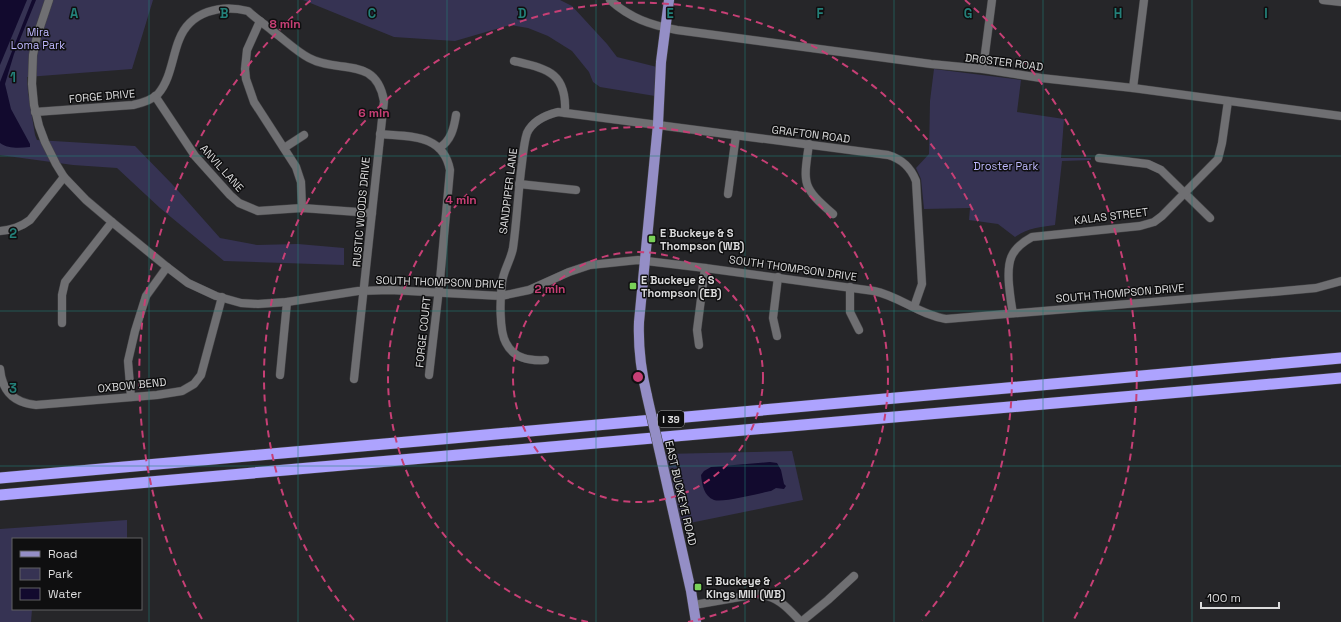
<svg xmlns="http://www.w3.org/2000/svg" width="1341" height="622" font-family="'Space Grotesk',sans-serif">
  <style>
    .green { fill: #363353 }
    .water { fill: #120a2e }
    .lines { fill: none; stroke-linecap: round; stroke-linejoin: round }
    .minor-casing { stroke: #444446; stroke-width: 9 }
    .major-casing { stroke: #444446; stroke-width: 11 }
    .highway-casing { stroke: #444446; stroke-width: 12 }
    .minor { stroke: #6f6f72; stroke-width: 8 }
    .major { stroke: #948ec6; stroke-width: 10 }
    .highway { stroke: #ada3fe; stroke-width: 11 }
    .major-bridge-casing { stroke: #444446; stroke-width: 11; stroke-linecap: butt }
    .major-bridge { stroke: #948ec6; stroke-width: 10 }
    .grid { fill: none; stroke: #238079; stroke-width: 1; stroke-opacity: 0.55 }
    .ring { fill: none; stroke: #c73f75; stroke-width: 2; stroke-dasharray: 7 5 }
    .poi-dot { fill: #79d158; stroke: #0f0f10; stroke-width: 1.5 }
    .labels { text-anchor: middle; stroke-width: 3; stroke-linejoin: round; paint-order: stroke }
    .shield { fill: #0f0f10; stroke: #9e9e9f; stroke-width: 1 }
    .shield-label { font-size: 10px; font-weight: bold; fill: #dbdbdc }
    .park-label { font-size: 11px; fill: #bfb9ff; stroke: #0f0f10 }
    .street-label { font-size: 11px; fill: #dbdbdc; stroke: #0f0f10 }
    .poi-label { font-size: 11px; font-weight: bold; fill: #dbdbdc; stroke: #0f0f10; text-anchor: start }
    .grid-label { font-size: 13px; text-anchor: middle; font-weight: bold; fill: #238079; stroke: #0f0f10; stroke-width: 3; stroke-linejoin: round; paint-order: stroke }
    .centre { fill: #c73f75; stroke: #0f0f10; stroke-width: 2 }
    .ring-label { font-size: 12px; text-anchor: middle; font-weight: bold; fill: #c73f75; stroke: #0f0f10; stroke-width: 3; stroke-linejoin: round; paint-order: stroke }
  </style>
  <rect width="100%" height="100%" fill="#262629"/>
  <g class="green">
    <polygon points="0,0 153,0 132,69 27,77 28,92 35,135 37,140 135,146 172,184 220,238 257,245 298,244 344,248 344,265 224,261 160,208 117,168 73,165 0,155"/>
    <polygon points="303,0 560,0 572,6 607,44 617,57 657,67 655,96 600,87 593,82 589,72 572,51 548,36 528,28 510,25 455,41 394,37"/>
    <path d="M934,69L1021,80L1017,112L1064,119L1061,158H1091V160L1062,161L1055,225C1040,227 1028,228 1015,237L998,224L969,220L970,208L924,209L921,179L916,168L929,154L930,101Z"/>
    <polygon points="792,451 803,500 680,525 664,454"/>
    <polygon points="127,520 127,539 13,539 13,609 32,609 31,622 0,622 0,529"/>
  </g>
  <g class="water">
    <polygon points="0,0 27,0 0,65"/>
    <path d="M32,0H36L14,54L5,84L11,109L30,144V147C20,148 8,149 0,143V82Z"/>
    <path d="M770,462L777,463L781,470L784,484L786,486L784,489L776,488L771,491C760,493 723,503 714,500C704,496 702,485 701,475L704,471L711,467Z"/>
  </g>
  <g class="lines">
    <g class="minor-casing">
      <g id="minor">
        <path d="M49,0L37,36L33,55L32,84L34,105L39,126L45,142L56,164L64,177L86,200L112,222L167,267L188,283L216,296L241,303L258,304L287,302L358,291L390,290L501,296L529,290L569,272L590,265L638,260L705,268L874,291C899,296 920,315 946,319L1273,292L1316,288L1341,281"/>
        <path d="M610,0C630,18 650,25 677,30L931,64L983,69L1041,78L1133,88L1341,116"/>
        <polyline points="1323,0 1341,2"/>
        <polyline points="260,21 247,50 245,69 246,79 254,102 296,167 301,182 302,208"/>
        <path d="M514,61C547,69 567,72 565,113"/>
        <polyline points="983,69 992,0"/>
        <polyline points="1133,88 1144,0"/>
        <polyline points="155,96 195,156 230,195 239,203 258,211 302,208 372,213"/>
        <path d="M35,112L133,105C142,103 152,100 158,94C171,79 172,57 179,40C190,11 221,4 248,11C256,19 266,25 274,32C286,41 296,51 309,58C338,74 376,55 384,101L354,379"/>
        <path d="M380,134C409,137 443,133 450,170L440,280L429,375"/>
        <path d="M809,144C803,185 802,187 833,214"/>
        <polyline points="284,148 304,135"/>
        <path d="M439,148C451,141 454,128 456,115"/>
        <polyline points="1099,158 1148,164 1161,170 1210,218"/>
        <polyline points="519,184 576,190"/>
        <polyline points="728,194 736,135"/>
        <path d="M0,231C12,230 21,227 30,220L64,177"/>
        <polyline points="850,287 850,312 859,330"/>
        <path d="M1013,313C1011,304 1010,295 1009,285C1007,261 1010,249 1032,237L1140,226L1154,222L1162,216L1218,159L1222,143L1228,101"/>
        <polyline points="62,323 62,295 65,282 112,222"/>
        <polyline points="777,336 773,318 778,277"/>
        <polyline points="699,345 697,330 705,268"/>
        <path d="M545,360C530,361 514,359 506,343C499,331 500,298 502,283C503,271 511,260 513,248C517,220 518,192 522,163C523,154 524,142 527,133C533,120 546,115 558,112L888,155C902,159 911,168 916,181L922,284L914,307"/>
        <path d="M0,369C2,391 14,403 36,405L157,395L182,391L194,384L201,375L222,297"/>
        <polyline points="280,375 287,302"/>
        <polyline points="131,397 128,361 135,331 146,296 167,267"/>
        <path d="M694,605L757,594C778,596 788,608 801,622"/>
        <polyline points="801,622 828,600 854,576"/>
      </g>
    </g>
    <g class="major-casing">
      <g id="major">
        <path d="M647,396C641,371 638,348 639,322L658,124L661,62L669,0"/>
        <polyline points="662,462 691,591 696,622"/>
      </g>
    </g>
    <g class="highway-casing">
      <g id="highway">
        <path d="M0,478C447,438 894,400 1341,358"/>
        <polyline points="0,495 1341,378"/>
      </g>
    </g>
    <use href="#minor" class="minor"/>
    <use href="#major" class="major"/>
    <use href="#highway" class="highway"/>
    <g class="major-bridge-casing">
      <polyline id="major-bridge" points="647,396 662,462"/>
    </g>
    <use href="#major-bridge" class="major-bridge"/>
  </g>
  <path class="grid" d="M149,0V622M298,0V622M447,0V622M596,0V622M745,0V622M894,0V622M1043,0V622M1192,0V622M0,156H1341M0,311H1341M0,466H1341"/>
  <g class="ring">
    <circle cx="638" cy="377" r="125"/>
    <path d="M588 622A250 250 0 1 1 688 622"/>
    <path d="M354 620A374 374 0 1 1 922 620"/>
    <path d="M202 619A499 499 0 0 1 311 0M965 0A499 499 0 0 1 1074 619"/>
  </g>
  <g class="poi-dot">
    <rect x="648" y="235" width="8" height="8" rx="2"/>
    <rect x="629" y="282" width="8" height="8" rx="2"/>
    <rect x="694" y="583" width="8" height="8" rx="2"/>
  </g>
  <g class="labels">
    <rect class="shield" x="658" y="411" width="26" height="16" rx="3"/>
    <g class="shield-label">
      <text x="671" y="423">I 39</text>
    </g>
    <g class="park-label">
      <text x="38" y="36">Mira<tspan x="38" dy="13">Loma Park</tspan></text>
      <text x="1006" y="170">Droster Park</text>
    </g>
    <g class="street-label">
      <text transform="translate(1004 62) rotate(7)" y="4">DROSTER ROAD</text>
      <text transform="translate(102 96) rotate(-5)" y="4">FORGE DRIVE</text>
      <text transform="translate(811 134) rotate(7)" y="4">GRAFTON ROAD</text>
      <text transform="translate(222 168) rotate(48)" y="4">ANVIL LANE</text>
      <text transform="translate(508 191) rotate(-83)" y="4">SANDPIPER LANE</text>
      <text transform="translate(361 212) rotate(-85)" y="4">RUSTIC WOODS DRIVE</text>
      <text transform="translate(1111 216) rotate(-7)" y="4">KALAS STREET</text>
      <text transform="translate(793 268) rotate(8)" y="4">SOUTH THOMPSON DRIVE</text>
      <text transform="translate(440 282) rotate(2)" y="4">SOUTH THOMPSON DRIVE</text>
      <text transform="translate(1120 293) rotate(-5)" y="4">SOUTH THOMPSON DRIVE</text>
      <text transform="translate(423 332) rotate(-84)" y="4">FORGE COURT</text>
      <text transform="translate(132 385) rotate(-6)" y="4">OXBOW BEND</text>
      <text transform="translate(681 493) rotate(77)" y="4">EAST BUCKEYE ROAD</text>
    </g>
    <g class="poi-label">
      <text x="660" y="237">E Buckeye &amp; S<tspan x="660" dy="13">Thompson (WB)</tspan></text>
      <text x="641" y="284">E Buckeye &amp; S<tspan x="641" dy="13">Thompson (EB)</tspan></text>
      <text x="706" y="585">E Buckeye &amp;<tspan x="706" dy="13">Kings Mill (WB)</tspan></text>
    </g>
  </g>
  <g class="grid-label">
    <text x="74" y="18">A</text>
    <text x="224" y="18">B</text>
    <text x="372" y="18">C</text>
    <text x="522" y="18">D</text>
    <text x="670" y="18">E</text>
    <text x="820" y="18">F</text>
    <text x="968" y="18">G</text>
    <text x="1118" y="18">H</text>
    <text x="1266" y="18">I</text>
    <text x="13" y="82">1</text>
    <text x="13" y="238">2</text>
    <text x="13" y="393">3</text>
  </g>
  <circle cx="638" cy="377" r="6" class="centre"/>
  <g class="ring-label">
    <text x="285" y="28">8 min</text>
    <text x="374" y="117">6 min</text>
    <text x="461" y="204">4 min</text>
    <text x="550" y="293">2 min</text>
  </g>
  <rect x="12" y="538" width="130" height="72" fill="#0f0f10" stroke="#616162"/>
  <rect x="20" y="551" width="20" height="6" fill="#948ec6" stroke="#616162"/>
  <text x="48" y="558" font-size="12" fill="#dbdbdc">Road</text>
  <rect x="20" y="568" width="20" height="12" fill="#363353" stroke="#616162"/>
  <text x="48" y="578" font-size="12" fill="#dbdbdc">Park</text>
  <rect x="20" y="588" width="20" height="12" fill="#120a2e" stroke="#616162"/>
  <text x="48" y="598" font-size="12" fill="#dbdbdc">Water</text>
  <path d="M1201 602v6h78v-6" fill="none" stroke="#dbdbdc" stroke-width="2"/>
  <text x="1207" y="602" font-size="12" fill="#dbdbdc" stroke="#0f0f10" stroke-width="3" paint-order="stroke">100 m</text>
</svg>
